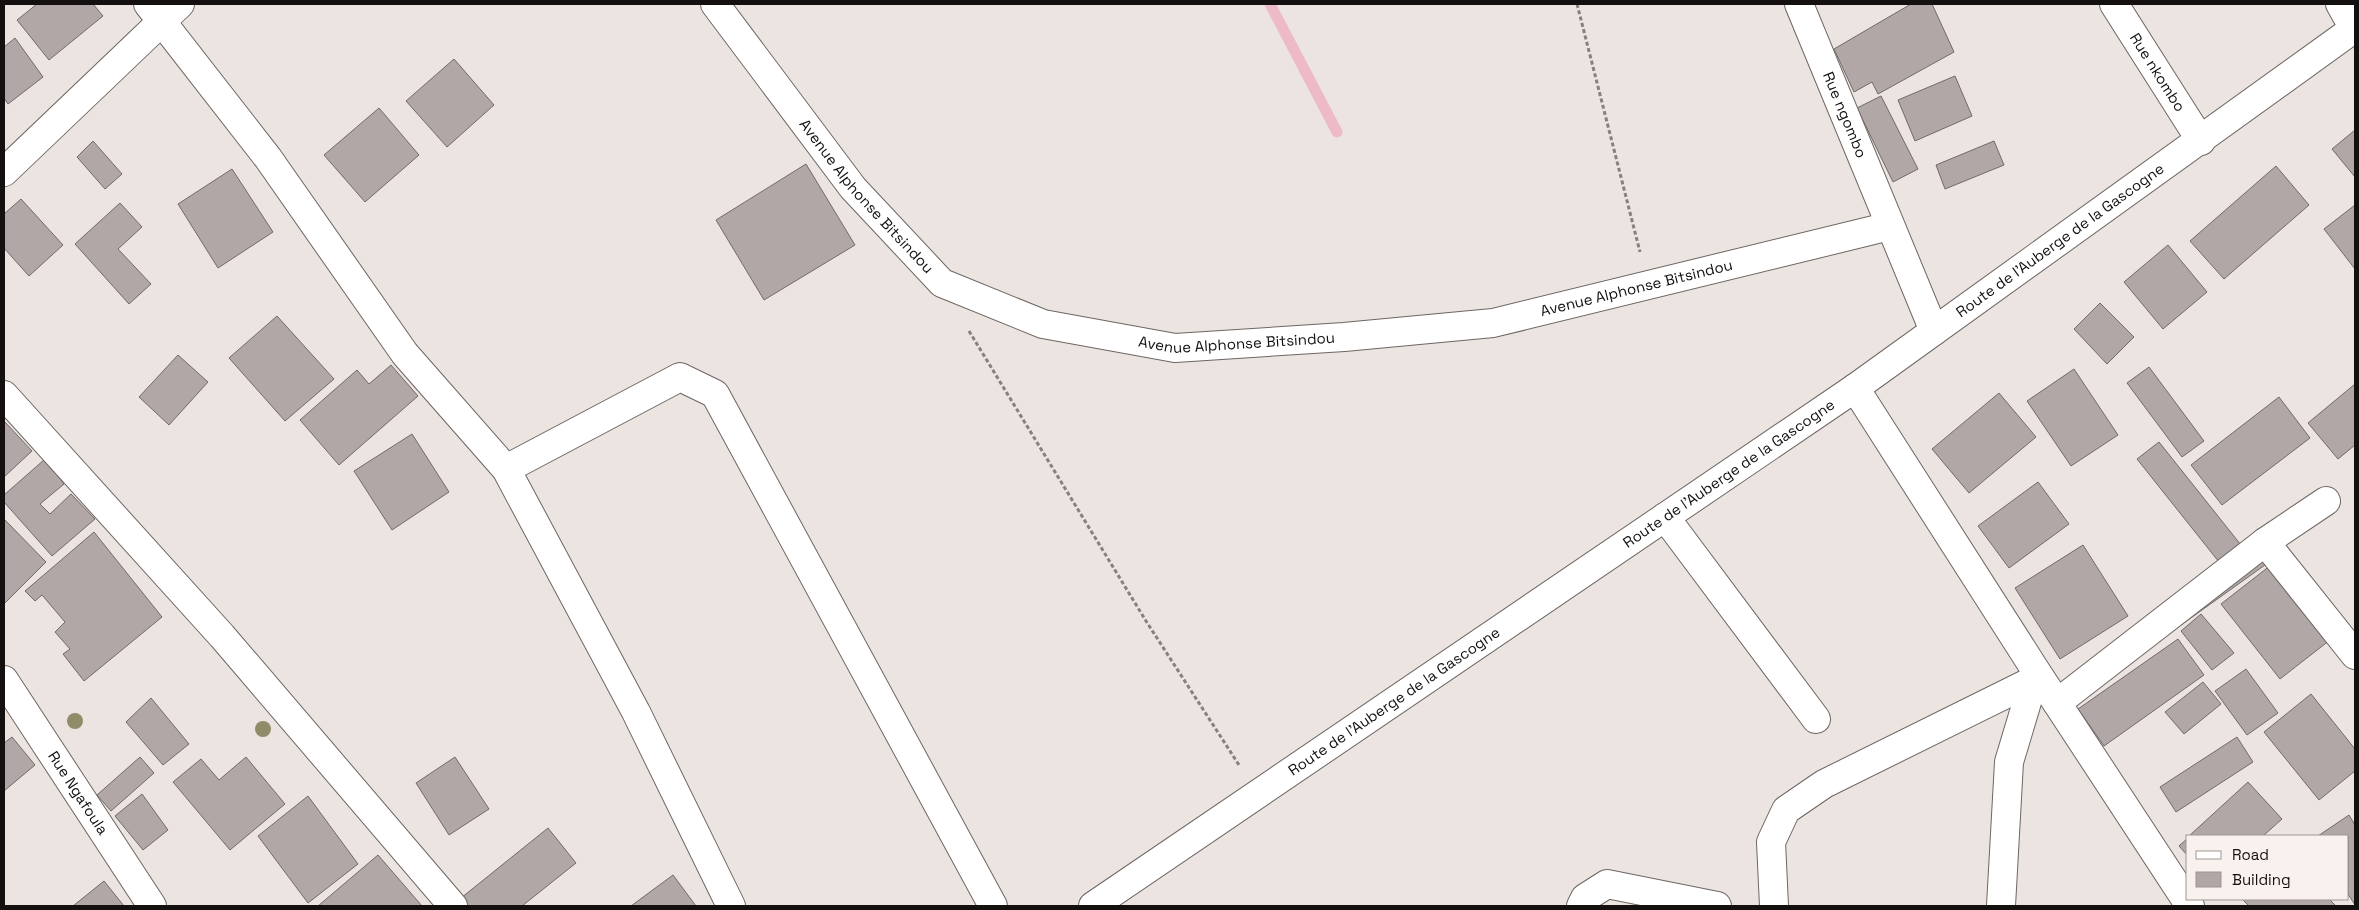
<svg xmlns="http://www.w3.org/2000/svg" width="2359" height="910" font-family="'Space Grotesk',sans-serif">
  <style>
    .lines { fill: none; stroke-linecap: round; stroke-linejoin: round }
    .stream { stroke: #efbac8; stroke-width: 11 }
    .building { fill: #b0a7a6; stroke: #726a69 }
    .minor-casing { stroke: #6d6662; stroke-width: 30 }
    .tertiary-casing { stroke: #6d6662; stroke-width: 30 }
    .path { stroke: #86817e; stroke-width: 3; stroke-dasharray: 4 2.5; stroke-linecap: butt }
    .minor { stroke: #fff; stroke-width: 28 }
    .tertiary { stroke: #fff; stroke-width: 28 }
    .tree { fill: #908b68 }
    .labels { text-anchor: middle; stroke-width: 4; stroke-linejoin: round; paint-order: stroke }
    .street-label { font-size: 15px; fill: #13100f; stroke: #f9f1ed }
  </style>
  <rect width="100%" height="100%" fill="#ece4e0"/>
  <g class="lines">
    <polyline class="stream" points="1270,4 1337,132"/>
  </g>
  <g class="building">
    <polygon points="37,4 93,4 103,16 49,60 17,20"/>
    <polygon points="1911,4 1932,4 1954,52 1878,94 1872,82 1854,92 1834,49"/>
    <polygon points="15,38 43,77 8,104 4,98 4,47"/>
    <polygon points="454,59 494,105 447,147 406,101"/>
    <polygon points="1955,76 1972,116 1915,141 1898,100"/>
    <polygon points="1881,96 1918,169 1893,182 1857,108"/>
    <polygon points="379,108 419,155 365,202 324,155"/>
    <polygon points="2355,130 2355,177 2332,149"/>
    <polygon points="93,141 122,174 105,189 77,157"/>
    <polygon points="1994,141 2004,165 1945,189 1936,165"/>
    <polygon points="806,164 855,245 764,300 716,220"/>
    <polygon points="2276,166 2309,205 2224,279 2190,241"/>
    <polygon points="232,169 273,232 218,268 178,204"/>
    <polygon points="21,199 63,245 29,276 4,248 4,214"/>
    <polygon points="120,203 142,227 118,249 151,284 129,304 75,244"/>
    <polygon points="2355,205 2355,269 2324,229"/>
    <polygon points="2168,245 2207,292 2163,329 2124,282"/>
    <polygon points="2100,303 2134,337 2107,364 2074,329"/>
    <polygon points="277,316 334,379 285,421 229,358"/>
    <polygon points="178,355 208,382 169,425 139,397"/>
    <polygon points="391,365 418,396 339,465 300,420 357,370 369,384"/>
    <polygon points="2149,367 2204,441 2182,457 2127,383"/>
    <polygon points="2074,369 2118,435 2071,466 2027,401"/>
    <polygon points="2355,384 2355,445 2338,459 2308,423"/>
    <polygon points="1999,393 2036,437 1969,493 1932,449"/>
    <polygon points="2279,397 2310,438 2222,505 2191,465"/>
    <polygon points="4,421 32,451 4,477"/>
    <polygon points="412,434 449,492 392,530 354,471"/>
    <polygon points="2159,442 2241,545 2219,562 2137,459"/>
    <polygon points="45,459 64,484 40,504 50,514 71,494 95,519 52,556 4,502 4,495"/>
    <polygon points="2038,482 2069,524 2009,568 1978,526"/>
    <polygon points="4,519 46,562 4,604"/>
    <polygon points="94,532 162,617 84,681 63,654 70,649 55,632 65,622 42,595 35,601 25,591"/>
    <polygon points="2083,545 2128,616 2060,659 2015,588"/>
    <polygon points="2260,558 2265,565 2174,630 2168,622"/>
    <polygon points="2271,565 2330,640 2280,679 2221,604"/>
    <polygon points="2201,614 2234,653 2212,670 2181,631"/>
    <polygon points="2178,639 2204,675 2104,746 2078,709"/>
    <polygon points="2246,669 2278,713 2247,735 2215,691"/>
    <polygon points="2203,682 2221,704 2184,734 2165,712"/>
    <polygon points="2311,694 2355,749 2355,771 2319,800 2264,732"/>
    <polygon points="151,698 189,744 163,765 126,722"/>
    <polygon points="12,737 35,765 4,791 4,743"/>
    <polygon points="2237,737 2253,762 2176,812 2160,787"/>
    <polygon points="140,757 154,773 111,811 97,795"/>
    <polygon points="246,757 285,804 230,850 173,782 201,759 219,780"/>
    <polygon points="455,757 489,809 449,835 416,783"/>
    <polygon points="2248,782 2282,819 2263,836 2189,836"/>
    <polygon points="142,794 168,830 143,850 115,816"/>
    <polygon points="308,796 358,864 308,903 258,836"/>
    <polygon points="2349,815 2355,825 2355,905 2348,894 2348,836 2318,836"/>
    <polygon points="548,828 576,863 522,906 467,906 461,898"/>
    <polygon points="2188,838 2188,856 2179,846"/>
    <polygon points="378,855 422,906 318,906"/>
    <polygon points="673,875 696,906 631,906"/>
    <polygon points="104,881 124,906 73,906"/>
    <polygon points="2242,899 2329,899 2336,906 2249,906"/>
  </g>
  <g class="lines">
    <g class="minor-casing">
      <g id="minor">
        <polyline points="148,4 268,158 405,354 506,469 636,712 731,906"/>
        <path id="s1" d="M715,4L853,188L942,283L1043,324L1175,348L1344,337L1493,323L1890,226"/>
        <path id="s2" d="M1799,4L1934,331"/>
        <path id="s3" d="M2114,4L2201,141"/>
        <polyline points="2340,4 2354,29"/>
        <polyline points="4,172 180,4"/>
        <polyline points="1855,388 2036,671 2190,906"/>
        <polyline points="4,395 222,636 453,906"/>
        <polyline points="506,469 680,377 715,394 993,906"/>
        <polyline points="1665,517 1816,719"/>
        <polyline points="2265,542 2355,655"/>
        <path id="s4" d="M4,680L152,906"/>
        <polyline points="2057,703 2265,542 2326,501"/>
        <polyline points="1581,906 1585,898 1607,884 1717,906"/>
        <polyline points="1774,906 1771,842 1786,810 1824,784 2032,681"/>
        <polyline points="2001,906 2009,762 2036,672"/>
      </g>
    </g>
    <g class="tertiary-casing">
      <g id="tertiary">
        <path id="s5" d="M1093,906L1855,388L2355,28"/>
      </g>
    </g>
    <g class="path">
      <polyline points="1577,4 1640,252"/>
      <polyline points="969,331 1146,621 1239,765"/>
    </g>
    <use href="#minor" class="minor"/>
    <use href="#tertiary" class="tertiary"/>
  </g>
  <g class="tree">
    <circle cx="75" cy="721" r="8"/>
    <circle cx="263" cy="729" r="8"/>
  </g>
  <g class="labels">
    <g class="street-label">
      <text dy="5" stroke="none"><textPath href="#s3" startOffset="81">Rue nkombo</textPath></text>
      <text dy="5" stroke="none"><textPath href="#s2" startOffset="120">Rue ngombo</textPath></text>
      <text dy="5" stroke="none"><textPath href="#s1" startOffset="245">Avenue Alphonse Bitsindou</textPath></text>
      <text dy="5" stroke="none"><textPath href="#s5" startOffset="1174">Route de l'Auberge de la Gascogne</textPath></text>
      <text dy="5" stroke="none"><textPath href="#s1" startOffset="1070">Avenue Alphonse Bitsindou</textPath></text>
      <text dy="5" stroke="none"><textPath href="#s1" startOffset="665">Avenue Alphonse Bitsindou</textPath></text>
      <text dy="5" stroke="none"><textPath href="#s5" startOffset="769">Route de l'Auberge de la Gascogne</textPath></text>
      <text dy="5" stroke="none"><textPath href="#s5" startOffset="364">Route de l'Auberge de la Gascogne</textPath></text>
      <text dy="5" stroke="none"><textPath href="#s4" startOffset="135">Rue Ngafoula</textPath></text>
    </g>
  </g>
  <rect width="2359" height="910" fill="none" stroke="#13100f" stroke-width="10"/>
  <rect x="2186" y="835" width="162" height="65" fill="#f9f1ed" stroke="#9d9794"/>
  <rect x="2196" y="851" width="25" height="8" fill="#ffffff" stroke="#9d9794"/>
  <text x="2232" y="860" font-size="15" fill="#13100f">Road</text>
  <rect x="2196" y="872" width="25" height="15" fill="#b0a7a6" stroke="#9d9794"/>
  <text x="2232" y="885" font-size="15" fill="#13100f">Building</text>
</svg>
